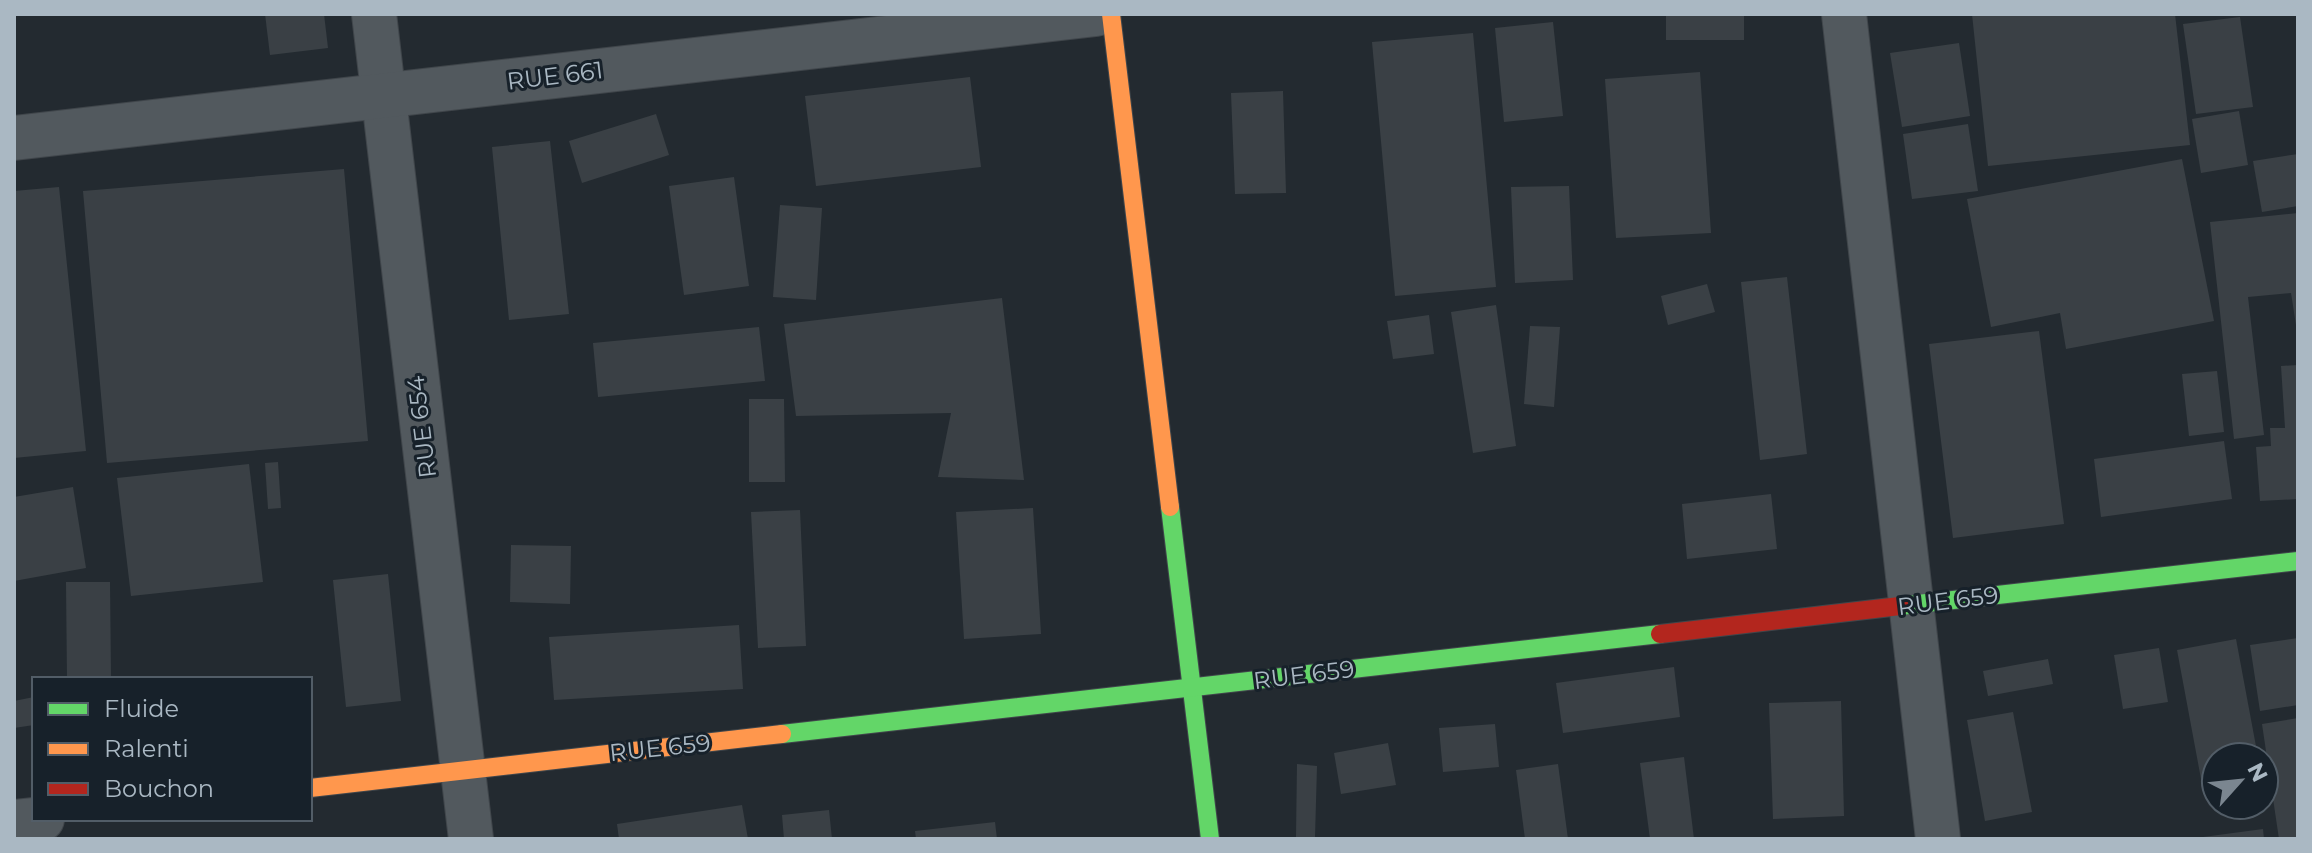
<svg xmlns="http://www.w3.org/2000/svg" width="2312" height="853" font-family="Montserrat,sans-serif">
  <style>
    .building { fill: #3a4045 }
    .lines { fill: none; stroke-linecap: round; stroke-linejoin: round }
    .street-casing { stroke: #40464b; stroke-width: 46 }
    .fast-casing { stroke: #40464b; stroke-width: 20 }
    .slow-casing { stroke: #40464b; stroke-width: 20 }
    .jam-casing { stroke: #40464b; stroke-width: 20 }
    .street { stroke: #52595e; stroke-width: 44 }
    .fast { stroke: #63d668; stroke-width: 18 }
    .slow { stroke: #ff974d; stroke-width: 18 }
    .jam { stroke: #b3261e; stroke-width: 18 }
    .labels { text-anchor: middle; stroke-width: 6; stroke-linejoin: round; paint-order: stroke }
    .street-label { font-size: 24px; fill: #aab8c3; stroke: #17212a }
  </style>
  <rect width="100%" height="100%" fill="#232a30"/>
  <g class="building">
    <polygon points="265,14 324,14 328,48 270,55"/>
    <rect x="1666" y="14" width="78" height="26"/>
    <polygon points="1972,14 2175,14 2190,145 1988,166"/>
    <polygon points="2240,17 2253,107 2196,114 2183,24"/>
    <polygon points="1553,22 1563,116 1504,122 1495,28"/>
    <polygon points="1473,33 1496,287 1395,296 1372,42"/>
    <polygon points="1959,43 1970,116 1902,127 1890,53"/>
    <polygon points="1700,72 1711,233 1616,238 1605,79"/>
    <polygon points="970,77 981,167 816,186 805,96"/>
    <polygon points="1283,91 1286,193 1235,194 1231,93"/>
    <polygon points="2239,111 2248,165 2201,173 2192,119"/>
    <polygon points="656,114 669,155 582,183 569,141"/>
    <polygon points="1968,124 1978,191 1912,199 1903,134"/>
    <polygon points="550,141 569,314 509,320 492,147"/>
    <polygon points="2298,154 2298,206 2262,212 2253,161"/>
    <polygon points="2182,159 2214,321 2066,349 2060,313 1991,327 1967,199"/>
    <polygon points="344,169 368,441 107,463 83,191"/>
    <polygon points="734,177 749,286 684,295 669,186"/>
    <polygon points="1569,186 1573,280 1515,283 1511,187"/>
    <polygon points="59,187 86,451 14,458 14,191"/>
    <polygon points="780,205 822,208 816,300 773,297"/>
    <polygon points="2298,213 2298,338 2291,293 2248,297 2264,435 2234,439 2210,222"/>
    <polygon points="1787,277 1807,454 1760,460 1741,282"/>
    <polygon points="1707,284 1715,312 1668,325 1661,296"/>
    <polygon points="1002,298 1024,480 938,477 951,413 796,416 784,324"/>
    <polygon points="1496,305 1516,446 1473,453 1451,312"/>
    <polygon points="1429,315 1434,354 1393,359 1387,321"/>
    <polygon points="1530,326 1560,327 1554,407 1524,404"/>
    <polygon points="759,327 765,381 598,397 593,343"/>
    <polygon points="2039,331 2064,524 1953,538 1929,344"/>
    <polygon points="2298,365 2298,499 2260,501 2256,447 2271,446 2270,428 2285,428 2281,366"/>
    <polygon points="2217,371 2224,432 2189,436 2182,374"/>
    <polygon points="749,399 784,399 785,482 749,482"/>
    <polygon points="2224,441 2232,499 2101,517 2094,459"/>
    <polygon points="278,462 281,508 268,509 265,463"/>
    <polygon points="249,464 263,582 131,596 117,478"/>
    <polygon points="73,487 86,568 14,581 14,497"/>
    <polygon points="1771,494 1777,549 1687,559 1682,504"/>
    <polygon points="1033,508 1041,634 964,639 956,512"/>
    <polygon points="800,510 806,646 758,648 751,512"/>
    <polygon points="511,545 571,546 570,604 510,602"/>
    <polygon points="388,574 401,701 346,707 333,580"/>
    <polygon points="66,582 110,582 111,679 67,679"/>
    <polygon points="739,625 743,689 554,700 549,637"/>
    <polygon points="2298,638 2298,705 2260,711 2250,645"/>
    <polygon points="2236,639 2258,757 2216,757 2216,792 2204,795 2177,650"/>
    <polygon points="2159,648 2168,702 2123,709 2114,655"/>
    <polygon points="2048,659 2053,684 1988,696 1983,671"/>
    <polygon points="1674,667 1680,717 1563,733 1556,683"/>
    <polygon points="34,697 34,725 14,728 14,701"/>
    <polygon points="1841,701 1844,816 1773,819 1769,703"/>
    <polygon points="2013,712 2032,812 1985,821 1967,720"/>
    <polygon points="2298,718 2298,839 2279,839 2262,724"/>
    <polygon points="1495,724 1499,767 1443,772 1439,728"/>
    <polygon points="1388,743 1396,785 1341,794 1334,753"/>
    <polygon points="1684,757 1694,839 1650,839 1640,763"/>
    <polygon points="1297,764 1317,766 1315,837 1296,837"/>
    <polygon points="1558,764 1568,839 1525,839 1516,770"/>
    <polygon points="742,805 748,839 619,839 617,824"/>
    <polygon points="829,810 832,839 784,839 782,815"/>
    <polygon points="995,822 997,839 916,839 915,831"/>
    <polygon points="2263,829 2264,839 2204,839 2203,837"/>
  </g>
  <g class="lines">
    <g class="street-casing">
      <g id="street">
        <polyline points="374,14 471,839"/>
        <polyline points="1844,14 1938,839"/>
        <polyline points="14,138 1096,14"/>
        <polyline points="14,822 42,819"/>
      </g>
    </g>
    <g class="fast-casing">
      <g id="fast">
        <polyline points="1170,507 1210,839"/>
        <polyline points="1900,606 2298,561"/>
        <polyline points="782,734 1660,634"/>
      </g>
    </g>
    <g class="slow-casing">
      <g id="slow">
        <polyline points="1111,14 1170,507"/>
        <polyline points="310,788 782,734"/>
      </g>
    </g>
    <g class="jam-casing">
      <polyline id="jam" points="1660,634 1900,606"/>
    </g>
    <use href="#street" class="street"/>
    <use href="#fast" class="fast"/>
    <use href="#slow" class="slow"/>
    <use href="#jam" class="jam"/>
  </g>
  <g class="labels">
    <g class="street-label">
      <text transform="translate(555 76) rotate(-7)" y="8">RUE 661</text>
      <text transform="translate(422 427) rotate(-97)" y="8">RUE 654</text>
      <text transform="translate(1948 601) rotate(-7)" y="8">RUE 659</text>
      <text transform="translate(1304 675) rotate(-7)" y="8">RUE 659</text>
      <text transform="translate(660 748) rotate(-6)" y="8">RUE 659</text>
    </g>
  </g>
  <rect width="2312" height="853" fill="none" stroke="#aab8c3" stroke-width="32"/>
  <rect x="32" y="677" width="280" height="144" fill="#17212a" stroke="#525d67" stroke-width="2"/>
  <rect x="48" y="703" width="40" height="12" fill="#63d668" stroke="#525d67" stroke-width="2"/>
  <text x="104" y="717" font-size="24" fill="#aab8c3">Fluide</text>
  <rect x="48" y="743" width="40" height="12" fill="#ff974d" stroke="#525d67" stroke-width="2"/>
  <text x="104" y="757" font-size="24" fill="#aab8c3">Ralenti</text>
  <rect x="48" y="783" width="40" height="12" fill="#b3261e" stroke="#525d67" stroke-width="2"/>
  <text x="104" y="797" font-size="24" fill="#aab8c3">Bouchon</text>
  <g transform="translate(2240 781) rotate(63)"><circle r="38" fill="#17212a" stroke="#525d67" stroke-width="2"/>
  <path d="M0-6L14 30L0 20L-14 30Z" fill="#7b8690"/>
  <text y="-12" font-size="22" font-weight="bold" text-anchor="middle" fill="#aab8c3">N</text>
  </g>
</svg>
